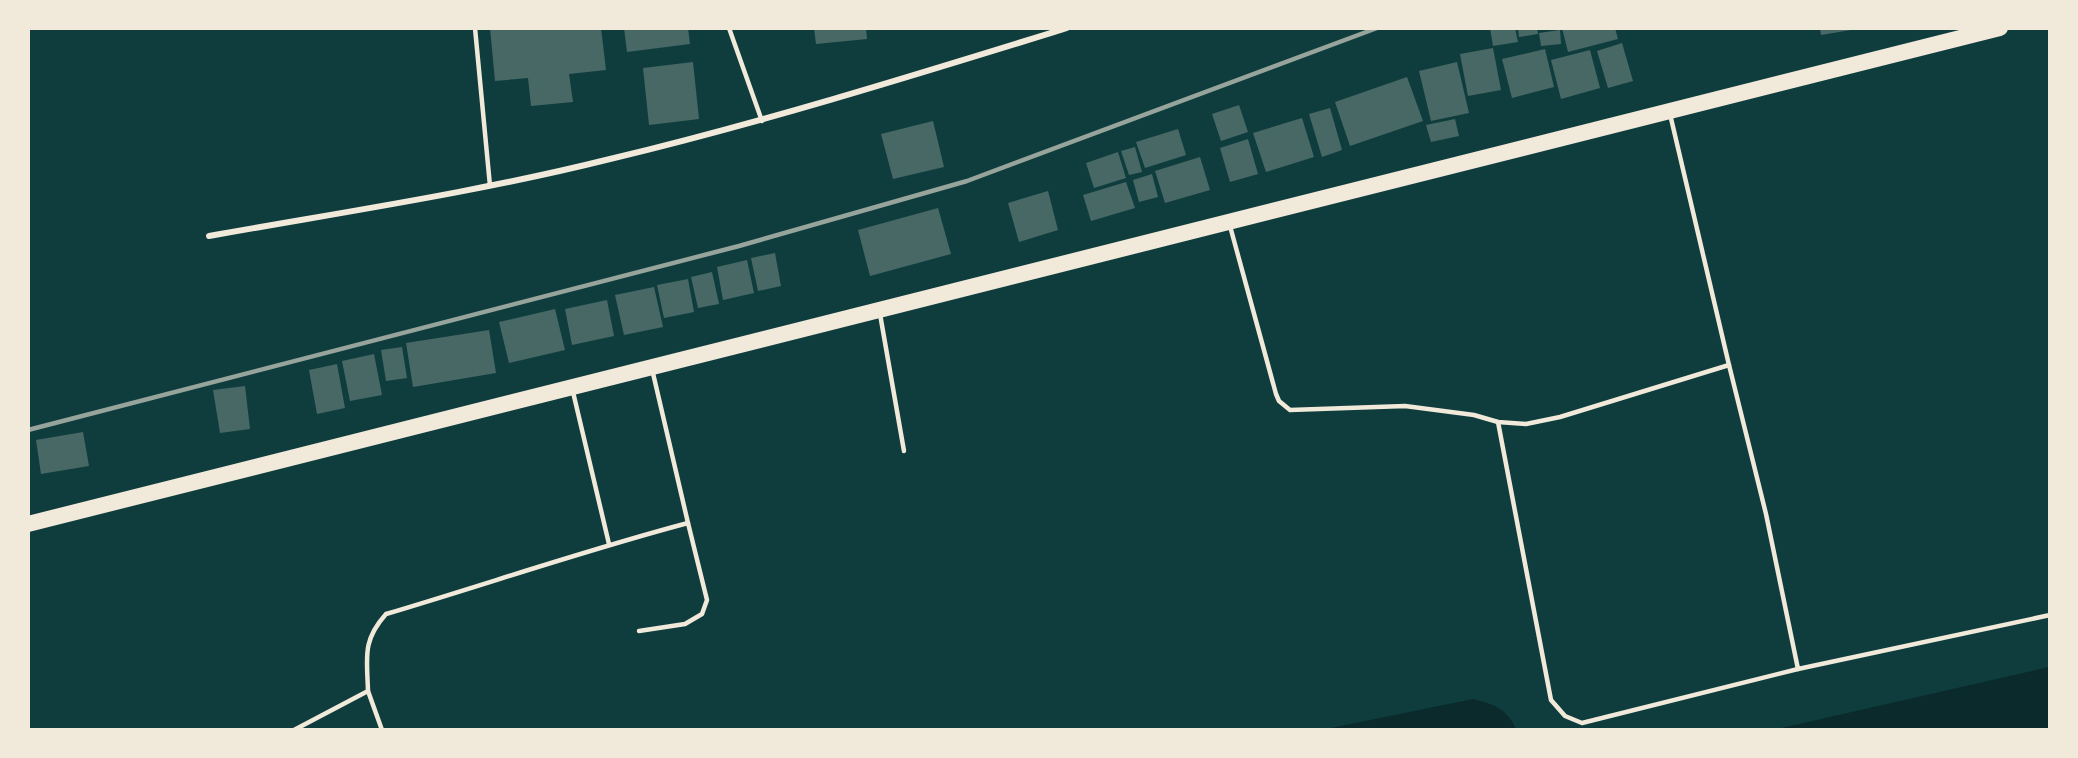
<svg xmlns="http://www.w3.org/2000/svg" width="2078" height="758" font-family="Figtree,sans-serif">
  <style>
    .water { fill: #0a2a2b }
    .building { fill: #486865 }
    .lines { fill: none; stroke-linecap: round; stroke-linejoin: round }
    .service { stroke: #f1e9da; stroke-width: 4.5 }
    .minor { stroke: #f1e9da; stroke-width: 6 }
    .trunk { stroke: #f1e9da; stroke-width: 16 }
    .rail { stroke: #97a49c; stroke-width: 4.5 }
  </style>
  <rect width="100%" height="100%" fill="#0f3d3e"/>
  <g class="water">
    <polygon points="2049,667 2049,729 1777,729"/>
    <path d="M1473,699C1494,704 1507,709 1516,729H1326Z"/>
  </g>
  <g class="building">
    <polygon points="490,28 601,28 606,70 569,74 573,102 531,106 528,78 495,81"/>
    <polygon points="624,28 688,28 690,44 627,52"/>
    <polygon points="814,28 866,28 867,39 816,44"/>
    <polygon points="1490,28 1515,28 1518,42 1493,46"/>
    <polygon points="1518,28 1537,28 1538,34 1519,37"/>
    <polygon points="1562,28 1615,28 1618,39 1568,52"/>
    <polygon points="1820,28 1851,28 1851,30 1821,35"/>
    <polygon points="1560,30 1561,44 1541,46 1539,33"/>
    <polygon points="1622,43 1633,81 1608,88 1597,51"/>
    <polygon points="1493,48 1501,90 1468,96 1460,54"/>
    <polygon points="1545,49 1554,87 1512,98 1502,59"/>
    <polygon points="1590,50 1600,88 1561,99 1551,60"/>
    <polygon points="693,62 699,119 649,125 643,68"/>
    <polygon points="1457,62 1469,113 1431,121 1419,71"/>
    <polygon points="1407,77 1423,121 1350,146 1335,102"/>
    <polygon points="1239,105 1248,132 1221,141 1212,114"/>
    <polygon points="1330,108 1342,150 1322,157 1309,114"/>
    <polygon points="1302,118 1314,157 1266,172 1253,133"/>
    <polygon points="1455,119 1459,136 1431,142 1426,125"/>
    <polygon points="933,121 944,167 893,179 881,134"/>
    <polygon points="1178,129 1186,155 1145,168 1136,142"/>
    <polygon points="1248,139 1258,174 1230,182 1220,148"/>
    <polygon points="1135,147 1142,172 1129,175 1121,151"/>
    <polygon points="1118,152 1126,178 1094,188 1086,163"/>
    <polygon points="1200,157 1210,190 1165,203 1155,171"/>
    <polygon points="1152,174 1158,197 1139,202 1133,180"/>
    <polygon points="1126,182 1135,208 1091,221 1083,195"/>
    <polygon points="1048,191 1058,230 1019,242 1008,203"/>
    <polygon points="938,208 951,254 870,276 858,230"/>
    <polygon points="775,253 781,286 758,291 751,258"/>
    <polygon points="747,260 754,293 723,300 717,267"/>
    <polygon points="712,272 719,304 698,308 691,277"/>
    <polygon points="688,279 694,312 664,318 657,285"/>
    <polygon points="654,287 663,327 624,335 615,295"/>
    <polygon points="607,300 614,336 572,345 565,309"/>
    <polygon points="555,309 565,350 509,363 499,322"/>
    <polygon points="489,330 496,373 413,387 406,343"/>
    <polygon points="402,347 407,378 386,381 381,350"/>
    <polygon points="374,354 382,395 350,401 342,361"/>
    <polygon points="337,364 345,408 317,414 309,370"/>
    <polygon points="245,386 250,429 220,433 213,390"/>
    <polygon points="83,432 89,466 41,474 36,440"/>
  </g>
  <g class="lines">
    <g class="service">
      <polyline points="475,28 490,186"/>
      <polyline points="729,28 762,121"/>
      <polyline points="1670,114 1729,365"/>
      <polyline points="1230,226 1276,394 1279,401 1290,410 1405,406 1474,415 1498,422 1526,424 1560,417 1729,365 1766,514 1798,669 2050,615"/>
      <polyline points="880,314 904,451"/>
      <polyline points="573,392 609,544"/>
      <polyline points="1498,422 1551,700 1565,716 1582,723 1798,669"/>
      <polyline points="639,631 685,624 702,614 707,600 688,523"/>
      <polyline points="368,691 382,730"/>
      <path d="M294,730L368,691C367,657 362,641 386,614C487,584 586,550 688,523L652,369"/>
    </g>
    <path class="minor" d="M209,236C343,212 478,192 610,159C764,122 915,75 1067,28"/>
    <polyline class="trunk" points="28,524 2000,28"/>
    <polyline class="rail" points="28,430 739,246 967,181 1377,28"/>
  </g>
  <rect width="2078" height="758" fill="none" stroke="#f1e9da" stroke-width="60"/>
</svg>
